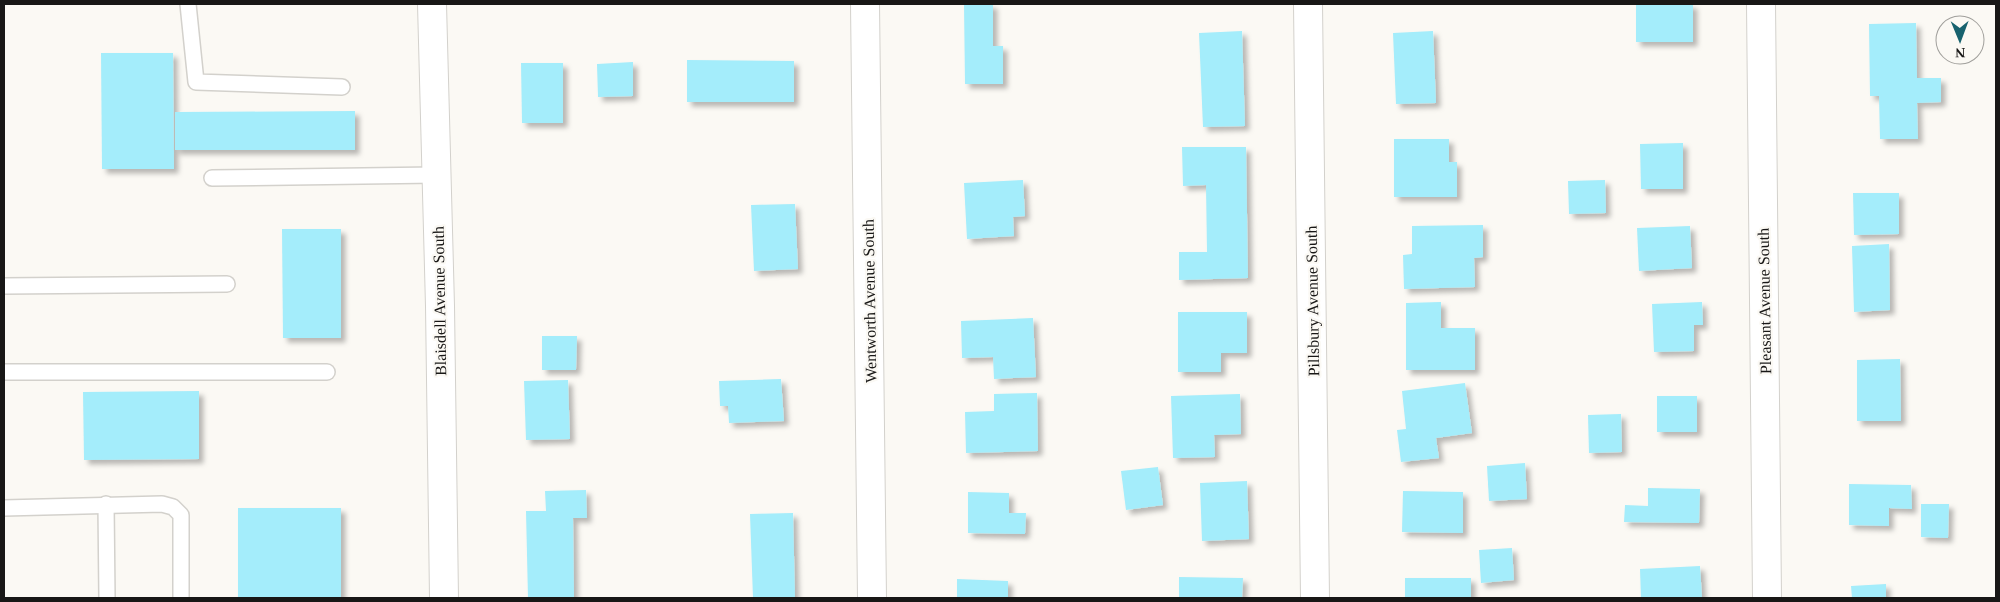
<svg xmlns="http://www.w3.org/2000/svg" width="2000" height="602" font-family="Georgia,serif">
  <style>
    .building { fill: #a4edfb; filter: url(#shadow) }
    .lines { fill: none; stroke-linecap: round; stroke-linejoin: round }
    .service-casing { stroke: #d3d1cc; stroke-width: 18 }
    .minor-casing { stroke: #d3d1cc; stroke-width: 30 }
    .service { stroke: #fff; stroke-width: 15 }
    .minor { stroke: #fff; stroke-width: 28 }
    .labels { text-anchor: middle; stroke-width: 4.5; stroke-linejoin: round; paint-order: stroke }
    .street-label { font-size: 16px; fill: #181716; stroke: #fbf9f4 }
  </style>
  <defs>
    <filter id="shadow"><feDropShadow dx="4.5" dy="4.5" stdDeviation="2.5" flood-color="#0004"/></filter>
  </defs>
  <rect width="100%" height="100%" fill="#fbf9f4"/>
  <g class="building">
    <polygon points="964,4 993,4 993,46 1003,46 1003,84 965,84"/>
    <rect x="1636" y="4" width="57" height="38"/>
    <polygon points="1916,23 1917,78 1941,78 1941,102 1917,103 1918,139 1880,139 1879,96 1870,96 1869,24"/>
    <polygon points="1242,31 1245,126 1203,127 1199,33"/>
    <polygon points="1433,31 1436,103 1396,104 1393,33"/>
    <polygon points="101,53 173,53 174,169 102,169"/>
    <polygon points="687,60 794,61 794,102 687,102"/>
    <polygon points="633,62 633,96 598,97 597,64"/>
    <polygon points="521,63 563,63 563,123 522,123"/>
    <polygon points="355,111 355,150 175,150 175,112"/>
    <polygon points="1394,139 1449,139 1449,162 1457,162 1457,197 1394,197"/>
    <polygon points="1683,143 1683,189 1641,189 1640,144"/>
    <polygon points="1182,147 1246,147 1248,278 1179,280 1179,252 1207,252 1206,185 1183,186"/>
    <polygon points="1023,180 1025,216 1013,217 1014,236 967,239 964,183"/>
    <polygon points="1605,180 1606,213 1569,214 1568,181"/>
    <polygon points="1853,193 1899,193 1899,234 1854,235"/>
    <polygon points="795,204 798,269 754,271 751,205"/>
    <polygon points="1483,225 1483,257 1474,258 1475,287 1404,289 1403,255 1412,254 1412,226"/>
    <polygon points="1690,226 1692,268 1639,271 1637,228"/>
    <polygon points="282,229 341,229 341,338 283,338"/>
    <polygon points="1889,244 1890,310 1854,312 1852,246"/>
    <polygon points="1441,302 1441,328 1475,328 1475,370 1406,370 1406,303"/>
    <polygon points="1702,302 1703,325 1694,325 1694,351 1654,352 1652,304"/>
    <polygon points="1178,312 1247,312 1247,353 1221,353 1221,372 1178,372"/>
    <polygon points="1033,318 1036,377 994,379 993,357 962,358 961,321"/>
    <polygon points="542,336 577,336 576,370 542,370"/>
    <polygon points="1900,359 1901,421 1857,421 1857,360"/>
    <polygon points="781,379 784,421 729,423 728,406 720,406 719,381"/>
    <polygon points="568,380 570,439 526,440 524,381"/>
    <polygon points="1465,383 1472,433 1436,438 1439,458 1401,462 1397,430 1406,429 1402,391"/>
    <polygon points="199,391 199,459 84,460 83,392"/>
    <polygon points="1037,393 1038,451 966,453 965,412 994,411 994,394"/>
    <polygon points="1240,394 1241,434 1214,435 1215,457 1173,458 1171,396"/>
    <rect x="1657" y="396" width="40" height="36"/>
    <polygon points="1621,414 1622,452 1589,453 1588,415"/>
    <polygon points="1525,463 1527,499 1489,501 1487,466"/>
    <polygon points="1158,467 1163,505 1126,510 1121,471"/>
    <polygon points="1247,481 1249,539 1202,541 1200,483"/>
    <polygon points="1849,484 1911,485 1912,509 1889,508 1889,526 1849,525"/>
    <polygon points="1648,488 1700,489 1699,523 1624,522 1625,505 1648,506"/>
    <polygon points="586,490 587,518 573,518 574,598 528,598 526,511 546,511 545,491"/>
    <polygon points="1403,491 1463,492 1463,533 1402,532"/>
    <polygon points="968,492 1009,493 1009,513 1026,513 1025,534 968,533"/>
    <polygon points="1921,504 1949,504 1948,538 1921,537"/>
    <rect x="238" y="508" width="103" height="90"/>
    <polygon points="793,513 795,598 753,598 750,514"/>
    <polygon points="1512,548 1514,580 1481,583 1479,550"/>
    <polygon points="1700,566 1702,598 1641,598 1640,569"/>
    <polygon points="1179,577 1243,578 1242,598 1179,598"/>
    <rect x="1405" y="578" width="66" height="20"/>
    <polygon points="957,579 1008,581 1008,598 957,598"/>
    <polygon points="1886,584 1886,598 1852,598 1851,586"/>
  </g>
  <g class="lines">
    <g class="service-casing">
      <g id="service">
        <polyline points="188,4 196,82 342,87"/>
        <polyline points="212,178 436,175"/>
        <polyline points="4,286 227,284"/>
        <polyline points="4,372 327,372"/>
        <polyline points="106,504 107,598"/>
        <polyline points="4,508 162,504 173,507 181,515 181,598"/>
      </g>
    </g>
    <g class="minor-casing">
      <g id="minor">
        <polyline points="432,4 440,306 444,598"/>
        <polyline points="865,4 872,598"/>
        <polyline points="1308,4 1315,598"/>
        <polyline points="1761,4 1767,598"/>
      </g>
    </g>
    <use href="#service" class="service"/>
    <use href="#minor" class="minor"/>
  </g>
  <g class="labels">
    <g class="street-label">
      <text transform="translate(439 301) rotate(-91)" y="6">Blaisdell Avenue South</text>
      <text transform="translate(869 301) rotate(-91)" y="6">Wentworth Avenue South</text>
      <text transform="translate(1312 301) rotate(-91)" y="6">Pillsbury Avenue South</text>
      <text transform="translate(1764 301) rotate(-91)" y="6">Pleasant Avenue South</text>
    </g>
  </g>
  <rect width="2000" height="602" fill="none" stroke="#181716" stroke-width="10"/>
  <g transform="translate(1960 40) rotate(179)"><circle r="24" fill="#fbf9f4" stroke="#a09f9b"/>
  <path d="M0-4L9 19L0 12L-9 19Z" fill="#17626e"/>
  <text y="-8" font-size="14" font-weight="bold" text-anchor="middle" fill="#181716">N</text>
  </g>
</svg>
